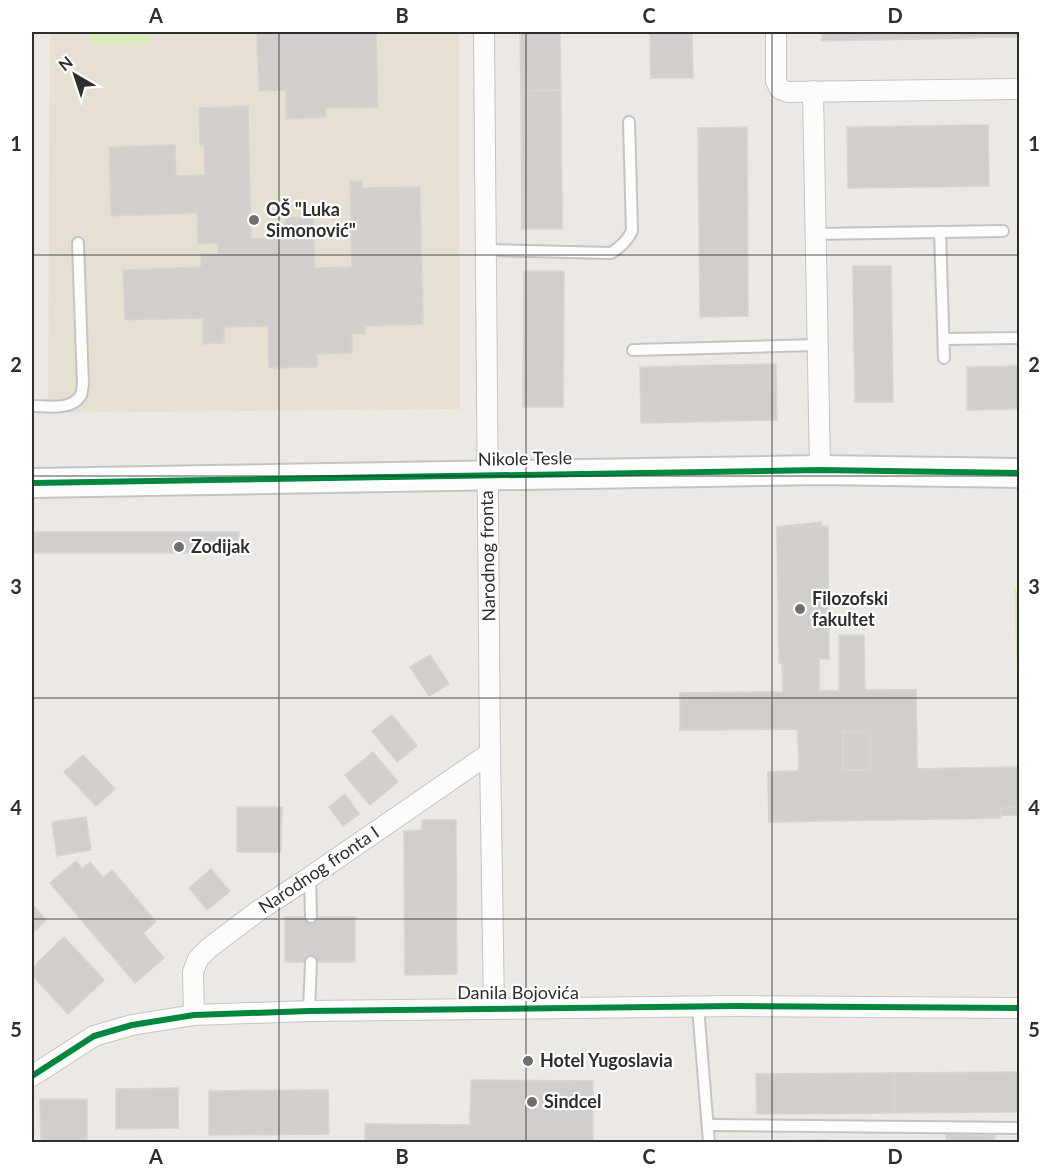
<svg xmlns="http://www.w3.org/2000/svg" width="1051" height="1174" font-family="Lato,sans-serif">
  <style>
    .education { fill: #e6e0d3 }
    .pitch { fill: #d9eabb }
    .building { fill: #d1cecb; stroke: #d7d4d0; stroke-width: 1.5; fill-rule: evenodd }
    .lines { fill: none; stroke-linecap: round; stroke-linejoin: round }
    .lane-casing { stroke: #c5c4c5; stroke-width: 14 }
    .street-casing { stroke: #c5c4c5; stroke-width: 22 }
    .secondary-casing { stroke: #c5c4c5; stroke-width: 32 }
    .lane { stroke: #fcfcfb; stroke-width: 10 }
    .street { stroke: #fcfcfb; stroke-width: 20 }
    .secondary { stroke: #fcfcfb; stroke-width: 28 }
    .cycleway-casing { stroke: #fff; stroke-width: 10 }
    .cycleway { stroke: #00873e; stroke-width: 6 }
    .grid { fill: none; stroke: #2e2e2e; stroke-width: 1.5; stroke-opacity: 0.55 }
    .poi-dot { fill: #706f6e; stroke: #fff; stroke-width: 2 }
    .labels { text-anchor: middle; stroke-width: 4.5; stroke-linejoin: round; paint-order: stroke }
    .poi-label { font-size: 18px; font-weight: bold; fill: #2e2e2e; stroke: #fff; text-anchor: start }
    .street-label { font-size: 18px; fill: #2e2e2e; stroke: #fff }
    .neatline { fill: none; stroke: #2e2e2e; stroke-width: 2 }
    .grid-label { font-size: 20px; text-anchor: middle; font-weight: bold; fill: #2e2e2e }
  </style>
  <rect width="100%" height="100%" fill="#ece8e4"/>
  <polygon class="education" points="50,32 459,32 460,409 48,413"/>
  <g class="pitch">
    <polygon points="89,32 150,32 150,43 89,44"/>
    <polygon points="1014,587 1019,587 1019,683 1017,683"/>
  </g>
  <g class="building">
    <polygon points="257,32 376,32 378,107 325,108 326,117 286,119 286,90 259,91"/>
    <polygon points="520,32 560,32 561,90 521,91"/>
    <polygon points="650,32 692,32 693,78 651,78"/>
    <polygon points="822,32 1020,32 1020,37 822,41"/>
    <polygon points="561,90 562,229 522,229 521,91"/>
    <polygon points="248,106 251,239 286,238 285,218 313,217 315,268 352,267 350,181 362,181 362,188 420,187 423,324 365,326 365,334 352,334 352,353 317,354 317,367 269,368 268,326 224,327 224,343 203,344 203,318 125,320 123,270 201,267 201,254 218,254 218,243 198,244 197,213 111,216 109,147 175,145 176,176 205,175 204,145 200,145 199,108"/>
    <polygon points="988,125 989,186 848,188 847,127"/>
    <polygon points="747,127 748,316 700,317 698,128"/>
    <polygon points="853,266 891,266 893,402 855,402"/>
    <polygon points="524,271 564,271 563,407 523,407"/>
    <polygon points="776,364 777,420 641,423 640,367"/>
    <polygon points="1020,366 1020,409 967,410 967,367"/>
    <polygon points="821,522 819,691 916,690 917,769 1020,767 1020,815 769,822 768,772 799,771 798,729 680,730 680,693 783,692 777,527"/>
    <path d="M828,526L829,659H819V691H839V635H864L865,690H916L917,769L1020,767V807L1000,808L1001,818L769,822L768,772L799,771L798,729L680,730V693L783,692V663H779L777,527ZM870,731V770H843V732Z"/>
    <rect x="32" y="532" width="207" height="21"/>
    <polygon points="430,655 449,684 429,696 410,667"/>
    <polygon points="392,715 417,746 397,762 372,731"/>
    <polygon points="373,752 398,782 370,805 345,775"/>
    <polygon points="83,755 115,789 96,806 64,772"/>
    <polygon points="345,794 359,814 343,826 329,807"/>
    <polygon points="237,807 282,807 281,852 237,852"/>
    <polygon points="86,817 91,850 57,856 52,822"/>
    <polygon points="422,820 456,820 457,974 405,975 404,831 422,830"/>
    <polygon points="76,861 82,869 90,862 103,878 112,870 156,922 143,933 164,958 135,983 50,883"/>
    <polygon points="211,869 230,891 207,910 189,888"/>
    <polygon points="32,904 46,920 32,934"/>
    <rect x="285" y="917" width="70" height="45"/>
    <polygon points="64,937 104,980 68,1014 32,975 32,968"/>
    <polygon points="1020,1072 1020,1112 894,1113 894,1073"/>
    <polygon points="894,1073 894,1113 757,1114 756,1074"/>
    <polygon points="471,1080 593,1081 593,1142 365,1142 365,1124 470,1125"/>
    <polygon points="178,1088 178,1128 116,1129 116,1089"/>
    <polygon points="328,1090 329,1134 209,1135 209,1091"/>
    <polygon points="40,1099 87,1099 87,1142 41,1142"/>
    <polygon points="946,1134 995,1136 994,1142 946,1142"/>
    <polygon points="829,1140 829,1142 765,1142 765,1141"/>
  </g>
  <g class="lines">
    <g class="lane-casing">
      <g id="lane">
        <polyline points="940,232 944,358"/>
        <polyline points="815,234 1003,231"/>
        <path d="M486,250L611,253C621,247 627,241 632,231L629,122"/>
        <polyline points="944,339 1020,338"/>
        <polyline points="633,350 818,345"/>
        <path d="M32,406C47,406 72,411 81,395C82,392 82,388 83,385L78,243"/>
        <polyline points="310,877 311,917"/>
        <polyline points="698,1007 709,1142"/>
        <polyline points="309,1011 311,962"/>
        <polyline points="709,1125 1020,1128"/>
      </g>
    </g>
    <g class="street-casing">
      <g id="street">
        <polyline points="484,32 490,753 494,1008"/>
        <polyline points="776,32 776,81 780,89 788,92 1020,89"/>
        <polyline points="813,91 820,470"/>
        <polyline points="194,1015 193,972 198,959 209,948 258,911 310,877 490,753"/>
        <polyline points="32,1076 94,1036 132,1025 194,1015 309,1011 736,1006 1020,1008"/>
      </g>
    </g>
    <g class="secondary-casing">
      <polyline id="secondary" points="32,483 820,470 1020,473"/>
    </g>
    <use href="#lane" class="lane"/>
    <use href="#street" class="street"/>
    <use href="#secondary" class="secondary"/>
    <g class="cycleway-casing">
      <g id="cycleway">
        <polyline points="32,483 820,470 1020,473"/>
        <polyline points="32,1076 94,1036 132,1025 194,1015 309,1011 736,1006 1020,1008"/>
      </g>
    </g>
    <use href="#cycleway" class="cycleway"/>
  </g>
  <path class="grid" d="M279,32V1142M526,32V1142M772,32V1142M32,255H1020M32,476H1020M32,698H1020M32,919H1020"/>
  <g class="poi-dot">
    <circle cx="254" cy="220" r="6"/>
    <circle cx="179" cy="547" r="6"/>
    <circle cx="800" cy="609" r="6"/>
    <circle cx="528" cy="1061" r="6"/>
    <circle cx="532" cy="1102" r="6"/>
  </g>
  <g class="labels">
    <g class="poi-label">
      <text x="266" y="216">OŠ "Luka<tspan x="266" dy="21">Simonović"</tspan></text>
      <text x="191" y="553">Zodijak</text>
      <text x="812" y="605">Filozofski<tspan x="812" dy="21">fakultet</tspan></text>
      <text x="540" y="1067">Hotel Yugoslavia</text>
      <text x="544" y="1108">Sindcel</text>
    </g>
    <g class="street-label">
      <text transform="translate(525 459) rotate(-1)" y="6">Nikole Tesle</text>
      <text transform="translate(488 556) rotate(-91)" y="6">Narodnog fronta</text>
      <text transform="translate(319 870) rotate(-34)" y="6">Narodnog fronta I</text>
      <text x="518" y="999">Danila Bojovića</text>
    </g>
  </g>
  <rect width="1051" height="1174" fill="none" stroke="#ffffff" stroke-width="66"/>
  <g transform="translate(75 75) rotate(321)" stroke="#ffffff" stroke-width="4.5" paint-order="stroke">
  <path d="M0-4.5L10 22L0 15L-10 22Z" fill="#2e2e2e"/>
  <text y="-9" font-size="16" font-weight="bold" text-anchor="middle" fill="#2e2e2e">N</text>
  </g>
  <rect x="33" y="33" width="985" height="1108" class="neatline"/>
  <g class="grid-label">
    <text x="156" y="23">A</text>
    <text x="402" y="23">B</text>
    <text x="649" y="23">C</text>
    <text x="895" y="23">D</text>
    <text x="16" y="151">1</text>
    <text x="1034" y="151">1</text>
    <text x="16" y="372">2</text>
    <text x="1034" y="372">2</text>
    <text x="16" y="594">3</text>
    <text x="1034" y="594">3</text>
    <text x="16" y="815">4</text>
    <text x="1034" y="815">4</text>
    <text x="16" y="1037">5</text>
    <text x="1034" y="1037">5</text>
    <text x="156" y="1164">A</text>
    <text x="402" y="1164">B</text>
    <text x="649" y="1164">C</text>
    <text x="895" y="1164">D</text>
  </g>
</svg>
